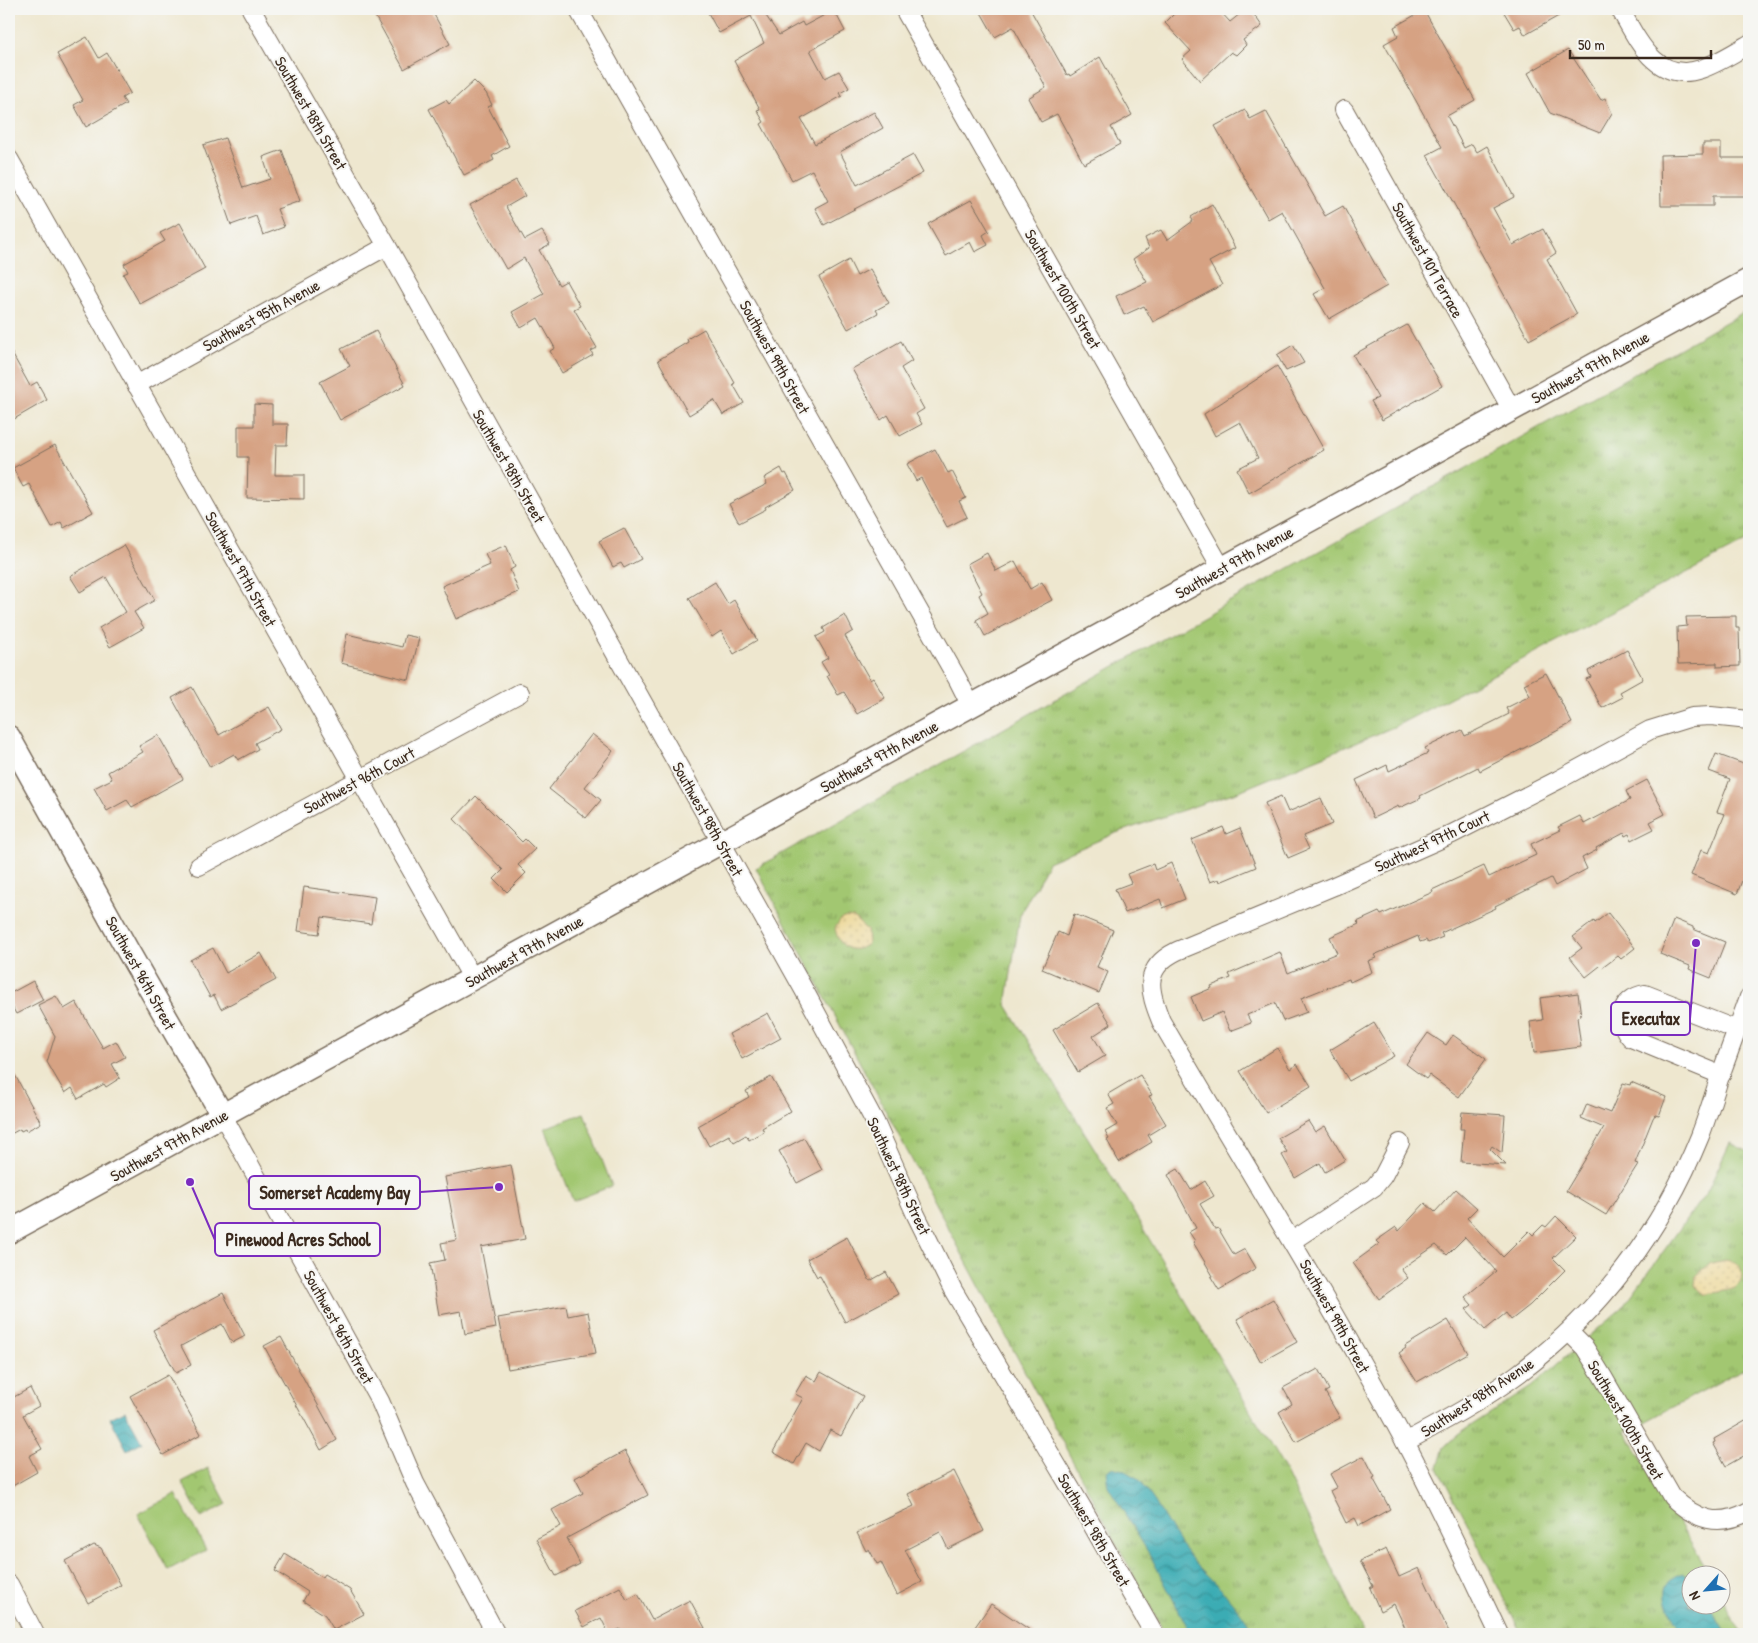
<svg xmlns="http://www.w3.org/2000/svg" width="1758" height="1643" font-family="'Patrick Hand',sans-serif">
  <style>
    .grass { fill: url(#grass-tufts); stroke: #6e7848 }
    .sand { fill: url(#sand-dots); stroke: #94825e }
    .park { fill: url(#park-crowns); stroke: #6e7848 }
    .pitch { fill: #a2c771; stroke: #6e7848 }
    .water { fill: url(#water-waves); stroke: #3a6b69 }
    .building { fill: #d6a283 }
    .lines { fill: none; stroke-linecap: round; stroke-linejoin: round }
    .minor-casing { stroke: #7a6c5c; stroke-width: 20 }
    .tertiary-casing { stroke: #7a6c5c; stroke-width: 25 }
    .minor { stroke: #fff; stroke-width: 18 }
    .tertiary { stroke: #fff; stroke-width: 22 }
    .labels { text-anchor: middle; stroke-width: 4; stroke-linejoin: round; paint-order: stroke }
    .street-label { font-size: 16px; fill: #3b2a1e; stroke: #f6f6f2 }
    .leader { fill: none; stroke: #7b2cbf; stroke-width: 2 }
    .callout-dot { fill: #7b2cbf; stroke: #f6f6f2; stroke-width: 2 }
    .callout { fill: #f6f6f2; stroke: #7b2cbf; stroke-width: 2 }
    .callout-label { font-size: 18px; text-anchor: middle; font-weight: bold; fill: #3b2a1e }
  </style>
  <defs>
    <pattern id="grass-tufts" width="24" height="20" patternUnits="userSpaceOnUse" patternTransform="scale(1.25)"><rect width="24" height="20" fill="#a2c771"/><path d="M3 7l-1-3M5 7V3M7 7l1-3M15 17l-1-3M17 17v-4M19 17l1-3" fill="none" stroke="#85a25c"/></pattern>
    <pattern id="sand-dots" width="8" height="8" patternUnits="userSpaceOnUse" patternTransform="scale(1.25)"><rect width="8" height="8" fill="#eeda9e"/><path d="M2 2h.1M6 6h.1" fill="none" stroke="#cdbb88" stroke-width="1.8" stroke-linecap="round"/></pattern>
    <pattern id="park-crowns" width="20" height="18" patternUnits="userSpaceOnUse" patternTransform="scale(1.25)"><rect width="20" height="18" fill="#a2c771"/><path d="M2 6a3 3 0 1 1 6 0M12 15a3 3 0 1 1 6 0" fill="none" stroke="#85a25c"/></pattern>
    <pattern id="water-waves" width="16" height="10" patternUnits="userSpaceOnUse" patternTransform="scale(1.25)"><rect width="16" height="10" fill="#3aacb4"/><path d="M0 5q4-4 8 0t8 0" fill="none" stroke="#328c92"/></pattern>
  </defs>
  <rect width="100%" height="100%" fill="#f6f6f2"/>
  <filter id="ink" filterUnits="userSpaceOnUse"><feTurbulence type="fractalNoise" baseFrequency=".02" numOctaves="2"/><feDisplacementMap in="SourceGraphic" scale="10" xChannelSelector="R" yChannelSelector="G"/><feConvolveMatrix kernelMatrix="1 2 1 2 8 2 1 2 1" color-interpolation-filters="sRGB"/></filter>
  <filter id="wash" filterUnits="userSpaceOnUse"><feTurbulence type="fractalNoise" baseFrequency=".0096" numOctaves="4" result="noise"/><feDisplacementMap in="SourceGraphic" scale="20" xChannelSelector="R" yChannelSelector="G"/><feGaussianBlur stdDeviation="1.12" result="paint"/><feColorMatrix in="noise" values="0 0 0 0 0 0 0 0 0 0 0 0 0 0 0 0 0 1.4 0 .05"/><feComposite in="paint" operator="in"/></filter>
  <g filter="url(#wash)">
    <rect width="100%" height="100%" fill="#eee7cf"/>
    <g class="grass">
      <polygon points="1749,309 1749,540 1396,726 1239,791 1116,833 1048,862 1020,915 1006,1005 1128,1203 1284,1468 1364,1634 1165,1634 756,868"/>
      <polygon points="1730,1143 1749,1152 1749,1366 1626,1432 1710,1575 1690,1576 1690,1606 1720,1606 1721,1596 1732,1620 1743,1634 1521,1634 1472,1533 1438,1468 1444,1447 1458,1434 1531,1387 1623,1307 1708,1190"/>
    </g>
    <g class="sand">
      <path d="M847,917L854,918L867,930L868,944C851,956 838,946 835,928L841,919Z"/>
      <path d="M1725,1260C1729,1261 1733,1261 1737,1263C1744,1269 1743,1283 1735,1288C1732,1290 1708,1295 1704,1294C1700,1292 1697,1289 1695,1285L1696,1276L1711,1263Z"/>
    </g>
    <polygon class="park" points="208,1468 227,1504 201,1518 182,1482"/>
    <g class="pitch">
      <polygon points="584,1113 612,1186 573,1201 545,1128"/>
      <polygon points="176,1494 206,1550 168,1570 138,1514"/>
    </g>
    <g class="water">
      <polygon points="125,1411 142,1442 127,1450 110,1418"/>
      <polygon points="1112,1467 1123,1470 1139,1479 1155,1502 1180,1544 1195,1563 1222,1590 1245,1618 1255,1634 1191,1634 1151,1557 1108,1486 1106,1472"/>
      <path d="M1683,1573L1690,1578V1606H1710L1728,1634H1683C1671,1614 1651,1584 1683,1573Z"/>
    </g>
    <g id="blocks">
      <g class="building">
        <polygon points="371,9 431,9 450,44 404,69"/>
        <polygon points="706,9 765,9 762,10 779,35 802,22 804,26 834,10 845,31 810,50 825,78 839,71 849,88 840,93 842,96 801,119 815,144 874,112 883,128 840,152 857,185 913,155 923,173 824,225 815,208 828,201 812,170 792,180 761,124 764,122 757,110 760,109 734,61 764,43 751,16 719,33"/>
        <polygon points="979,9 1030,9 1067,75 1069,74 1070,76 1100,57 1132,115 1111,127 1120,144 1084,164 1057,114 1041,122 1028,98 1046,87 1013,27 995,37"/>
        <polygon points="1179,9 1218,9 1230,22 1246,9 1250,9 1262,26 1243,40 1246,45 1236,55 1231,52 1200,81 1182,59 1191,51 1165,23"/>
        <polygon points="1502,9 1571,9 1525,35 1520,26 1514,29"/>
        <polygon points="1424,10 1475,100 1447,116 1464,148 1472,144 1477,152 1487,146 1514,197 1493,208 1513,245 1543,229 1556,253 1547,259 1577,314 1529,340 1427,155 1442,147 1384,44 1398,36 1394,27"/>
        <polygon points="87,37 99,58 107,53 130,93 122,98 126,104 86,127 74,105 83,100 57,54"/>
        <polygon points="1568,50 1601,100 1605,98 1612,113 1600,133 1550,113 1528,73"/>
        <polygon points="474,81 486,93 492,105 488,107 509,146 492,156 494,160 464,175 429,109 446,100 449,104"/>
        <polygon points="1245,110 1250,119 1266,111 1325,216 1343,206 1387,286 1329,319 1314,294 1325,288 1282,211 1268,219 1215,126"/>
        <polygon points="225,138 243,188 270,179 263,157 282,150 300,201 277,209 284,227 263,235 256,216 231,225 221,196 222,196 203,145"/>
        <polygon points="1703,143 1721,143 1721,158 1749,158 1749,196 1713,196 1713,206 1661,206 1660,155 1703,154"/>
        <polygon points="516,180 525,196 506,207 525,240 542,231 550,244 539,250 559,285 566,281 580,306 574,309 597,348 591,351 593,355 562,373 550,351 555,348 538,318 521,328 512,312 544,294 524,258 506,269 470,205"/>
        <polygon points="971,200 989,231 983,235 988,245 975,252 970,242 946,256 928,224"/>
        <polygon points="1212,204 1235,248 1209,262 1222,285 1153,322 1144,306 1124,315 1116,296 1147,282 1133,259 1149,248 1145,238 1161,230 1167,240 1193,221 1191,217"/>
        <polygon points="180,223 205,269 140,304 123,274 128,272 124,264 165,241 160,233"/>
        <polygon points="849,260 857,276 870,269 889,303 876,310 878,313 848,329 819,277"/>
        <polygon points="1407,325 1442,386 1382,420 1371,401 1378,398 1353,355"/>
        <polygon points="704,329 735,383 733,384 744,403 723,415 714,400 689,415 658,360 688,342 687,339"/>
        <polygon points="376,331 405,385 340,420 320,382 350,366 341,349"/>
        <polygon points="901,341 912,361 901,368 924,409 916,414 922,424 900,436 888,415 881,420 852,369"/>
        <polygon points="1293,345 1304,363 1286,371 1277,355"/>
        <polygon points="9,348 30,386 37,382 47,400 9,422"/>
        <polygon points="1277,366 1324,450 1249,493 1237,469 1258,458 1240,422 1215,436 1204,414"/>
        <polygon points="254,404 272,405 272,424 288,424 287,445 276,445 275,475 304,475 304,499 247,498 248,457 238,457 238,426 254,426"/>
        <polygon points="55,445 93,512 64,528 61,522 52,527 29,484 23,487 13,468"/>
        <polygon points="935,449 948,473 952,471 966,498 959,501 967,517 947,527 921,478 916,481 907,464"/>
        <polygon points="781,468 784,474 786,473 795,490 765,507 766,509 739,523 729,504 767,484 764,478"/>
        <polygon points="624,528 641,559 624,568 621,563 613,567 599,541"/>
        <polygon points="124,545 155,600 134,612 144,628 110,647 99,628 126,612 106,577 80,592 70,576"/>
        <polygon points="506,545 515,567 510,570 519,592 456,619 442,586 490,565 485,554"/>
        <polygon points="987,553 996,571 1015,561 1030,589 1042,582 1052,600 985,636 976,620 988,613 979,595 982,593 967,564"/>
        <polygon points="715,582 728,604 734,600 757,640 734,654 721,631 712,637 689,598"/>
        <polygon points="845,615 853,631 845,636 870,680 873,678 885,698 857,714 844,692 838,695 827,676 829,675 821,662 828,658 816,637 825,632 823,628"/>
        <polygon points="1736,616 1736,628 1739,628 1740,666 1717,667 1717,663 1678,664 1677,627 1687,626 1686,617"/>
        <polygon points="347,634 402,647 405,635 419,638 409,680 341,663"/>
        <polygon points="1627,650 1643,679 1620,692 1623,697 1602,708 1586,679 1591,677 1588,671"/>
        <polygon points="1546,673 1572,723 1480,771 1478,767 1420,796 1421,798 1399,808 1398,806 1373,818 1356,780 1387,765 1389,771 1428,753 1425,748 1462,730 1465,736 1509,714 1506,708 1530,696 1524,684"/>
        <polygon points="192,687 219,735 269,707 281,729 255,743 258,749 238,760 234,754 210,767 172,698"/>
        <polygon points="592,734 613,751 585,787 601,800 586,818 549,789"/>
        <polygon points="158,735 183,779 132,807 127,800 107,811 94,788 112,779 108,772 143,752 139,746"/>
        <polygon points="1716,754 1749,766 1749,862 1737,894 1691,875 1701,850 1709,853 1725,814 1717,812 1730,779 1709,771"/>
        <polygon points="1647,780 1665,814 1650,822 1654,829 1632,840 1629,834 1625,836 1624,833 1596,848 1597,850 1582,858 1587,869 1555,886 1551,878 1495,906 1496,908 1441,933 1443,937 1428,943 1426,940 1420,942 1418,936 1374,955 1376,958 1368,961 1372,972 1350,982 1349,979 1301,998 1307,1012 1283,1021 1275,1003 1247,1015 1251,1023 1230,1031 1222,1012 1201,1021 1191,997 1212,988 1211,986 1231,978 1229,974 1280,952 1288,973 1337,953 1330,937 1359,924 1357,922 1379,912 1381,915 1433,892 1432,890 1484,866 1489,877 1536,855 1531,844 1560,830 1558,827 1580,816 1584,824 1630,800 1626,791"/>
        <polygon points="476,796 522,842 525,839 535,849 518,865 526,873 507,892 494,879 503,870 454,819"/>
        <polygon points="1281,796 1288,812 1321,798 1332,824 1303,836 1309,849 1288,858 1265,803"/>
        <polygon points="1223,827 1226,834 1240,828 1256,867 1220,882 1219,879 1210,882 1192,840"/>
        <polygon points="1171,863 1185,899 1163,908 1160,899 1125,913 1115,889 1131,883 1127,874 1153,864 1155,870"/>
        <polygon points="304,887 375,897 371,924 322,917 319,934 298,931"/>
        <polygon points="1608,913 1635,948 1621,959 1618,956 1602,968 1600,966 1586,977 1570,957 1582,948 1573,937 1594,921 1595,923"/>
        <polygon points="1074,914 1113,930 1097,967 1108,972 1099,993 1042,969 1058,932 1067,936"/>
        <polygon points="1674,919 1693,927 1693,929 1725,942 1711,978 1689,969 1690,966 1660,954"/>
        <polygon points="213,948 226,973 261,953 276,980 221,1009 214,995 210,997 190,960"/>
        <polygon points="33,981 43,1000 16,1014 9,1001 9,994"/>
        <polygon points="1578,993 1581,1016 1577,1017 1581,1047 1534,1053 1530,1022 1543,1020 1540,998"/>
        <polygon points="56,996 64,1009 76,1002 103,1048 116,1041 125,1057 112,1064 120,1078 106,1087 104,1084 78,1099 72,1088 65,1093 47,1062 55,1036 38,1005"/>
        <polygon points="1098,1003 1111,1024 1093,1036 1105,1056 1078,1072 1053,1030"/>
        <polygon points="768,1013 781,1038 742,1059 729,1034"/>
        <polygon points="1374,1023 1394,1056 1349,1081 1330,1050"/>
        <polygon points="1428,1033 1446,1045 1453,1035 1486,1059 1459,1097 1429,1075 1426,1079 1406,1064"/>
        <polygon points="1277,1048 1290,1069 1297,1064 1311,1086 1266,1113 1240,1071"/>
        <polygon points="9,1064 41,1123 26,1131 25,1129 21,1131 20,1129 9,1135"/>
        <polygon points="1140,1075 1152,1095 1149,1096 1166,1124 1148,1135 1152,1142 1119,1162 1107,1140 1109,1139 1105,1132 1117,1125 1107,1108 1114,1104 1108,1094"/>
        <polygon points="771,1077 791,1111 762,1128 764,1132 749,1140 746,1135 734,1142 729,1135 709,1146 698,1126 749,1097 746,1091"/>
        <polygon points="1631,1082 1666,1097 1659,1116 1655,1115 1653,1118 1635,1163 1638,1164 1606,1215 1566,1191 1604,1128 1581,1118 1587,1104 1610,1113 1623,1083 1630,1085"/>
        <polygon points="1462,1112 1505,1115 1502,1153 1492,1146 1490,1149 1506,1165 1461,1162 1464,1129 1460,1129"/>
        <polygon points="1308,1121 1315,1132 1325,1126 1345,1160 1325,1172 1320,1163 1295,1178 1282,1155 1287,1152 1278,1138"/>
        <polygon points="804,1138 822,1170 797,1183 779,1151"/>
        <polygon points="511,1165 525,1239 481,1247 496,1328 465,1334 461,1311 439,1315 430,1263 445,1260 441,1243 457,1240 445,1177"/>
        <polygon points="1178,1169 1191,1190 1205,1181 1214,1196 1200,1204 1215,1229 1218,1228 1234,1255 1245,1249 1256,1268 1219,1290 1211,1277 1213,1276 1193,1242 1195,1241 1189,1232 1196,1228 1168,1175"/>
        <polygon points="1456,1189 1477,1208 1467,1218 1503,1257 1529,1231 1533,1235 1543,1225 1546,1227 1556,1216 1576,1236 1553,1258 1565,1270 1530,1305 1511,1320 1506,1313 1485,1330 1466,1309 1472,1305 1465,1297 1496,1271 1465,1237 1447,1255 1436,1245 1401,1269 1408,1278 1379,1299 1353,1263 1379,1244 1376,1241 1396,1227 1399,1231 1425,1203 1435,1212"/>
        <polygon points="847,1237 870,1281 886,1272 898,1294 845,1322 820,1276 817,1277 807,1259"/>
        <polygon points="223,1293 245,1336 232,1343 222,1324 181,1346 191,1365 176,1373 153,1330"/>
        <polygon points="1273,1299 1297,1342 1261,1362 1237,1319"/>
        <polygon points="566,1306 568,1316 588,1312 596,1353 508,1369 498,1318"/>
        <polygon points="1448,1320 1468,1353 1417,1382 1399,1353 1406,1348 1405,1346"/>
        <polygon points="281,1337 337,1440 321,1450 264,1346"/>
        <polygon points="1318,1369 1329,1390 1325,1392 1340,1418 1296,1442 1279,1412 1292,1404 1283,1388"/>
        <polygon points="821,1372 863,1396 841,1436 830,1430 819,1451 806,1443 794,1464 773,1452 803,1398 795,1394 806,1375 816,1381"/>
        <polygon points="168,1375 201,1434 163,1455 130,1396"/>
        <polygon points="9,1388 14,1397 30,1388 39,1406 23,1415 42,1449 29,1456 37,1472 9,1488"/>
        <polygon points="1749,1419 1749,1453 1726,1466 1713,1443 1715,1442 1714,1439"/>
        <polygon points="625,1451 648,1495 567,1538 580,1564 556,1576 536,1539 561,1526 552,1510 583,1493 575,1478"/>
        <polygon points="1364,1456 1375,1477 1373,1478 1390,1509 1359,1526 1355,1518 1346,1523 1330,1491 1337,1487 1330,1474"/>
        <polygon points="954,1471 984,1531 948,1549 940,1532 905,1550 922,1582 897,1595 881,1562 877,1564 869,1549 866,1551 857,1533 914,1506 908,1494"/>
        <polygon points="94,1545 101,1548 121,1585 88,1603 65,1561"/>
        <polygon points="1386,1549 1399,1577 1419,1568 1450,1634 1408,1634 1394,1604 1380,1611 1370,1588 1373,1586 1360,1561"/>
        <polygon points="285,1554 322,1577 324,1574 350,1590 364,1614 334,1630 325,1615 303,1601 308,1592 275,1571"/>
        <polygon points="620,1587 627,1600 638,1594 652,1620 690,1600 705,1628 693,1634 623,1634 620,1629 609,1634 601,1618 584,1627 575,1611"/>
        <polygon points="991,1604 1036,1634 970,1634"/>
      </g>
    </g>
  </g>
  <g filter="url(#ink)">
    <use href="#blocks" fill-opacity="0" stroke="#7a6c5c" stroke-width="1"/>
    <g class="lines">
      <g class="minor-casing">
        <g id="minor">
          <polyline points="251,9 387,246 804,990 875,1122 916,1215 953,1290 1086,1514 1154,1634"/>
          <polyline points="578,9 958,680 971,706"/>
          <polyline points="904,9 1222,569"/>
          <path d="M1620,9C1638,41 1657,84 1701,69C1718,63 1734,53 1749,44"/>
          <polyline points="1344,110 1512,410"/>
          <polyline points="9,159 473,979"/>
          <polyline points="136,385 387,246"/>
          <polyline points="199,866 520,693"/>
          <path d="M1721,1075L1631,1038C1615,1021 1621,998 1645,994L1737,1030"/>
          <polyline points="223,1116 380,1401 415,1483 496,1634"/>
          <polyline points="1292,1241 1374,1187 1383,1176 1400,1143"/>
          <path d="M1569,1332L1585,1348L1603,1377L1672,1497C1696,1520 1719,1528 1749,1511"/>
          <path d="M1405,1442C1444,1421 1483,1400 1518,1374C1600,1313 1662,1230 1700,1136C1707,1118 1713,1098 1719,1079C1729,1052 1739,1024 1749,997"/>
          <polyline points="9,1584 35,1634"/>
          <path d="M1499,1634C1468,1569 1438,1504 1404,1440C1328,1298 1242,1161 1161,1021C1149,991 1142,968 1177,951L1334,886L1452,834L1558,780L1650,730L1692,717L1711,716L1749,720"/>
        </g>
      </g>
      <g class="tertiary-casing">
        <g id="tertiary">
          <polyline points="9,737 128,951 223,1116"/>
          <polyline points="9,1232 1749,280"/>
        </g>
      </g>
      <use href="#minor" class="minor"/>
      <use href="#tertiary" class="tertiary"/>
    </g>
  </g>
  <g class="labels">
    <g class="street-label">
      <text transform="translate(311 113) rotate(60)" y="6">Southwest 98th Street</text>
      <text transform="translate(1428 260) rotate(61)" y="6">Southwest 101 Terrace</text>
      <text transform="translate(1063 289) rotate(60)" y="6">Southwest 100th Street</text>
      <text transform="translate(261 315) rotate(-29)" y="6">Southwest 95th Avenue</text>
      <text transform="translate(775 357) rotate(61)" y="6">Southwest 99th Street</text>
      <text transform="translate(1590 367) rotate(-29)" y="6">Southwest 97th Avenue</text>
      <text transform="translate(509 466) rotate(60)" y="6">Southwest 98th Street</text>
      <text transform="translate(1234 562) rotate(-29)" y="6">Southwest 97th Avenue</text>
      <text transform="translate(241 569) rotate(61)" y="6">Southwest 97th Street</text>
      <text transform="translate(879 756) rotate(-29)" y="6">Southwest 97th Avenue</text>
      <text transform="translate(359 780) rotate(-28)" y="6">Southwest 96th Court</text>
      <text transform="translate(708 819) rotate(61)" y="6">Southwest 98th Street</text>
      <text transform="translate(1432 841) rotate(-25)" y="6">Southwest 97th Court</text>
      <text transform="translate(524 951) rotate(-29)" y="6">Southwest 97th Avenue</text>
      <text transform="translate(141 973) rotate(61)" y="6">Southwest 96th Street</text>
      <text transform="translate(169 1145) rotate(-29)" y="6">Southwest 97th Avenue</text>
      <text transform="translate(899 1176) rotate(65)" y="6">Southwest 98th Street</text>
      <text transform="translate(1335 1316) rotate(61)" y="6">Southwest 99th Street</text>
      <text transform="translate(339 1327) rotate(61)" y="6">Southwest 96th Street</text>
      <text transform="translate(1477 1397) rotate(-33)" y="6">Southwest 98th Avenue</text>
      <text transform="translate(1626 1420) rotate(60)" y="6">Southwest 100th Street</text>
      <text transform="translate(1094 1530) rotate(60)" y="6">Southwest 98th Street</text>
    </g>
  </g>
  <path class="leader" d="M1696 943L1690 1019M499 1187L420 1192M190 1182L215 1240"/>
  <g class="callout-dot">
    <circle cx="1696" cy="943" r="5"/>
    <circle cx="499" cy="1187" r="5"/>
    <circle cx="190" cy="1182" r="5"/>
  </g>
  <g class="callout">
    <rect x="1611" y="1002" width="79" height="33" rx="5"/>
    <rect x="249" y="1176" width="171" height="33" rx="5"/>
    <rect x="215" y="1223" width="165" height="33" rx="5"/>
  </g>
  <g class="callout-label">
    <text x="1651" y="1025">Executax</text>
    <text x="335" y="1199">Somerset Academy Bay</text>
    <text x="298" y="1246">Pinewood Acres School</text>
  </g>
  <rect width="1758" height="1643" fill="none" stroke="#f6f6f2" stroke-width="30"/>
  <g transform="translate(1706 1590) rotate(243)"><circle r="24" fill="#f6f6f2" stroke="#aba49d"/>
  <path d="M0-4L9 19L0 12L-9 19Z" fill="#1f6fb2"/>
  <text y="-8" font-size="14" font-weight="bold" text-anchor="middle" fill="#3b2a1e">N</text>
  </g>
  <path d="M1570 50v8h141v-8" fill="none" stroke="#3b2a1e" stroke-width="2.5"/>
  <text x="1578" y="50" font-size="15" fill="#3b2a1e" stroke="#f6f6f2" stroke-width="4" paint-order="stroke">50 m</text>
</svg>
